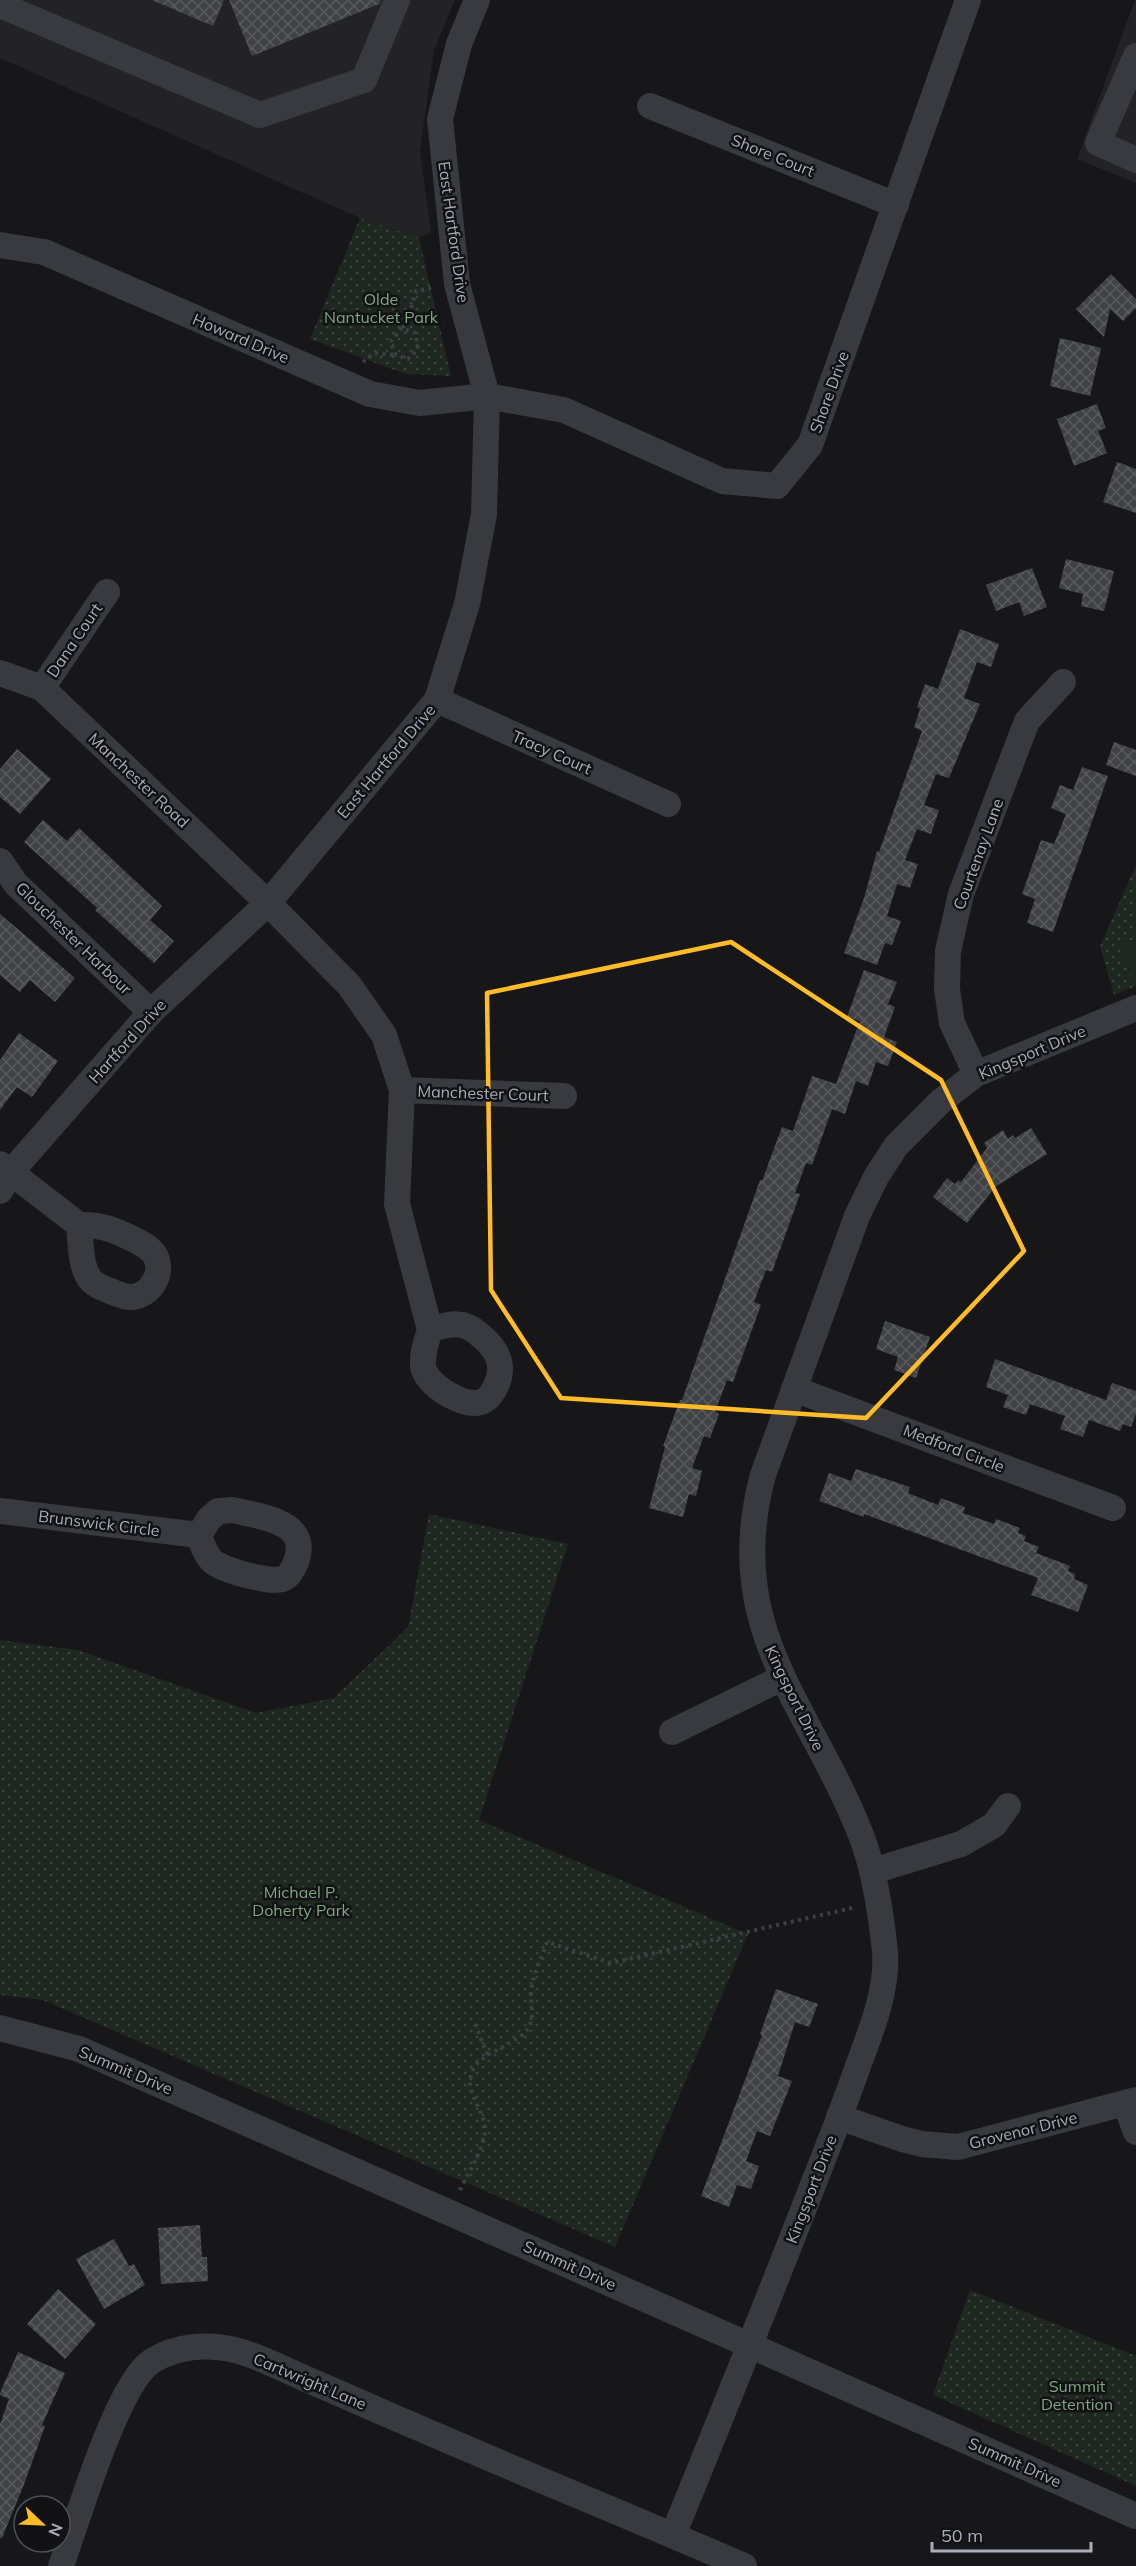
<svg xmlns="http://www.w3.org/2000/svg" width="1136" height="2566" font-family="Mulish,sans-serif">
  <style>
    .built { fill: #232326 }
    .grass { fill: url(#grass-dots) }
    .pitch { fill: #1e2720 }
    .building { fill: url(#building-cross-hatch) }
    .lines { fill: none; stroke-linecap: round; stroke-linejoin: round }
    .path { stroke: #3d3f45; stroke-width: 4; stroke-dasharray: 3 4.5; stroke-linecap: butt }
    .minor { stroke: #393a40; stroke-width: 26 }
    .marked { fill: none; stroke: #ffbc29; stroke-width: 4.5; stroke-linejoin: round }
    .labels { text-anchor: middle; stroke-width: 5; stroke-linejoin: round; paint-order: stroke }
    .street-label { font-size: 16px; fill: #a8adba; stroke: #121214 }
    .park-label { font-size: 16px; fill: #7ea681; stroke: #121214 }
  </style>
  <defs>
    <pattern id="grass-dots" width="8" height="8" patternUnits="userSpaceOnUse" patternTransform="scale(1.5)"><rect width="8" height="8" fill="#1e2720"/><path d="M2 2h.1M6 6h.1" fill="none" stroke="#3c443e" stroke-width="1.8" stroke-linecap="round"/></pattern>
    <pattern id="building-cross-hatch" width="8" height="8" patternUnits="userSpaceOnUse" patternTransform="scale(1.5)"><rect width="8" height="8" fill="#414246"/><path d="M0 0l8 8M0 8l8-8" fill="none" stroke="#5a5b5f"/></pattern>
  </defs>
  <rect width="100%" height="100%" fill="#171719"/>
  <g class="built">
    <polygon points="0,0 455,0 434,50 420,151 431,232 419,238 360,218 0,58"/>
    <polygon points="1135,0 1136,0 1136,183 1077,159"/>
  </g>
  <g class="grass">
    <polygon points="360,218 419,238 451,376 406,374 310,339"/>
    <polygon points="1136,865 1136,986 1114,995 1100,946"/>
    <polygon points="429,1514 568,1544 479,1820 748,1934 615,2247 43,2000 0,1995 0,1640 78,1650 256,1713 334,1698 408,1627"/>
    <polygon points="970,2290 1136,2356 1136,2486 933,2395"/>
  </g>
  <polygon class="pitch" points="1136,939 1136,981 1133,982 1120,945"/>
  <g class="building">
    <polygon points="152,0 224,0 213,26"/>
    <polygon points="229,0 381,0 379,4 252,56"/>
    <polygon points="1111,274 1136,299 1136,308 1123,321 1110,309 1104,337 1076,309"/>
    <polygon points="1060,338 1101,348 1090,396 1050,386"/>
    <polygon points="1097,404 1106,428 1098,431 1107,453 1074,466 1057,419"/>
    <polygon points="1117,462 1136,469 1136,513 1103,502"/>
    <polygon points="1066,559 1114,571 1104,611 1081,606 1083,594 1059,588"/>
    <polygon points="1032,568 1047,607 1024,616 1019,602 996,611 986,585"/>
    <polygon points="960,629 999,644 991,667 977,662 964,698 980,704 949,778 936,774 924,805 939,810 931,834 917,829 905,860 918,864 910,888 897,884 887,916 901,921 892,945 885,943 877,965 844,953 864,898 877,851 879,852 922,731 914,727 920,709 917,707 925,684 938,689"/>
    <polygon points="1114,742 1136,750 1136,776 1106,765"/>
    <polygon points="17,749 51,779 20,814 0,797 0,769"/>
    <polygon points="1082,767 1108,776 1053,932 1027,923 1035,899 1022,894 1041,840 1054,844 1066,814 1051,808 1060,785 1073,790"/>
    <polygon points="43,820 67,841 79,828 162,906 150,920 174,941 154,963 95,910 97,908 24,842"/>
    <polygon points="0,914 75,978 55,1002 30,980 20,992 0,975"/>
    <polygon points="864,970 897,982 888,1004 895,1007 884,1037 897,1042 888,1066 876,1062 868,1086 856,1081 845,1114 832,1109 812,1165 806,1163 795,1193 800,1194 772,1272 766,1270 754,1302 761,1305 733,1382 727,1380 715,1412 719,1414 710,1438 704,1436 692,1468 702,1471 696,1496 689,1494 683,1517 649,1508 665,1447 663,1446 680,1400 682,1400 760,1180 762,1181 782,1127 793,1131 812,1076 836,1084 860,1021 847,1017"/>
    <polygon points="19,1033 58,1061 32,1097 17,1087 0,1110 0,1060"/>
    <polygon points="1031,1128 1047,1154 995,1187 967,1223 933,1197 947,1178 955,1184 958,1180 961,1182 987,1148 984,1143 1003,1130 1008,1139 1013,1135 1015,1138"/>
    <polygon points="885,1321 930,1337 916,1378 894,1370 898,1357 876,1349"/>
    <polygon points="995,1359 1106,1400 1112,1383 1136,1391 1136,1414 1131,1427 1123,1424 1120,1431 1089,1420 1083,1437 1060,1429 1065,1416 1030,1404 1026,1415 1003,1407 1008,1395 986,1387"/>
    <polygon points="856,1469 910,1487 908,1493 938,1505 941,1498 965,1507 963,1513 994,1524 996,1519 1020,1528 1018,1533 1026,1536 1024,1541 1039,1547 1036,1553 1070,1566 1068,1571 1075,1574 1074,1579 1088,1585 1078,1612 1031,1595 1038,1578 864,1514 864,1517 819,1501 829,1473 851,1481"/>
    <polygon points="776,1989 818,2004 809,2027 795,2022 778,2076 792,2081 770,2136 757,2131 746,2161 759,2166 751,2189 737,2185 729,2207 701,2196 762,2035 760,2034"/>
    <polygon points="200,2225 202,2257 207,2257 208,2281 161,2284 158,2228"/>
    <polygon points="114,2239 129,2266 134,2264 145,2285 104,2309 76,2259"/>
    <polygon points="58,2289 96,2324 65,2359 27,2324"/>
    <polygon points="18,2352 65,2373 42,2425 45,2426 25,2482 2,2538 0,2538 0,2424 9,2399 0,2395 0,2393"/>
  </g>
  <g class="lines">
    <g class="path">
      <polyline points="402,328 390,342 396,355 408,359 418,349 415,333 402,328 407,322 416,291 431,288"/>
      <polyline points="363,362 375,353 395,355"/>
      <polyline points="475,2024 488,2056"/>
      <path d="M460,2190C468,2173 483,2151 485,2131C486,2110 462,2092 473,2070C480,2054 511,2046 524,2033C536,2023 531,2008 531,1994C531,1978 542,1958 547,1942L611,1963L852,1908"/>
    </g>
    <g class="minor">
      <polyline points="0,5 260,115 364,80 397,0"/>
      <polyline points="1136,56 1098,143 1136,160"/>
      <polyline points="650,106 896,205"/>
      <polyline points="0,245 44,252 370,394 420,403 487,396 564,410 722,481 777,486 810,445 968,0"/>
      <path d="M0,673L42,688L268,903L349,985L384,1035L402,1090L397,1204L430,1330C426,1342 422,1354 423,1366C425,1384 463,1408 481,1402C488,1400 493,1392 496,1386C506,1364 497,1349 480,1335C464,1320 449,1323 430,1330"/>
      <polyline points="42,688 107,592"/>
      <polyline points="437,700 668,804"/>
      <polyline points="0,861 16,884 151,1012"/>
      <polyline points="976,1074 952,1023 947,989 948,951 961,894 1027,721 1063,682"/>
      <polyline points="402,1090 564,1096"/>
      <path d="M0,1164L79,1225C99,1224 112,1229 131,1238C140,1243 151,1247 156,1257C164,1275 149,1297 130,1297C123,1297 115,1293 108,1290C102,1288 93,1284 89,1278C80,1264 81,1242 79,1225"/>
      <polyline points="0,1191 11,1172 151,1012 268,903 437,700 467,604 484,514 487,396 457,284 440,119 459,44 477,0"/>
      <polyline points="794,1389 1113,1508"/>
      <path d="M233,1510C261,1517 311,1521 296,1562C293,1569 289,1577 282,1579C269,1583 220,1570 211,1560C205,1553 202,1544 199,1535L209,1519L218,1511Z"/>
      <polyline points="0,1511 199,1535"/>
      <polyline points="672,1732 782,1678"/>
      <polyline points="873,1871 961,1844 994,1825 1008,1806"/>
      <polyline points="0,2028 79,2049 1136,2516"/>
      <polyline points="1125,2103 1136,2132"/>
      <polyline points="839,2117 902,2139 922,2144 958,2147 1136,2100"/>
      <path d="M673,2535C723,2413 772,2290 820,2167C833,2134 846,2100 858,2066C871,2031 888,1990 885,1952C881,1913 875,1871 861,1835C810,1705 721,1629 763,1475L857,1216L876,1177L896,1146L941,1101L976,1074L1136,1008"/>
      <path d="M61,2566C77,2522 117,2383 152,2361C176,2346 207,2343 235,2350C259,2356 283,2369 306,2379C344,2395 381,2412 419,2428C527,2475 636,2519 744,2566"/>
    </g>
  </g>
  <path class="marked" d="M731,942L941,1080L1024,1251L866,1418L561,1398L491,1290L487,993Z"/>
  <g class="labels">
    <g class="street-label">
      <text transform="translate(773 155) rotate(22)" y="6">Shore Court</text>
      <text transform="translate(454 232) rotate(82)" y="6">East Hartford Drive</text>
      <text transform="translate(241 338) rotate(23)" y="6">Howard Drive</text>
      <text transform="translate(829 392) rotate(-70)" y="6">Shore Drive</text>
      <text transform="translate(74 640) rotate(-56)" y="6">Dana Court</text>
      <text transform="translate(552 752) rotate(24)" y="6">Tracy Court</text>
      <text transform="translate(386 761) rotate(-50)" y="6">East Hartford Drive</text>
      <text transform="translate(139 780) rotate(43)" y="6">Manchester Road</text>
      <text transform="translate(978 854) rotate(-70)" y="6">Courtenay Lane</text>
      <text transform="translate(74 938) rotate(44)" y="6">Glouchester Harbour</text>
      <text transform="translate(127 1041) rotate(-48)" y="6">Hartford Drive</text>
      <text transform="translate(1032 1052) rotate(-23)" y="6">Kingsport Drive</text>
      <text transform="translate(483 1093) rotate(2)" y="6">Manchester Court</text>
      <text transform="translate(954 1448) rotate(21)" y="6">Medford Circle</text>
      <text transform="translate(99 1523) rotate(7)" y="6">Brunswick Circle</text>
      <text transform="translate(795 1698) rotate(64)" y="6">Kingsport Drive</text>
      <text transform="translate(126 2070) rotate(23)" y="6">Summit Drive</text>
      <text transform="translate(1023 2130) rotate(-14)" y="6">Grovenor Drive</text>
      <text transform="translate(811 2189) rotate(-69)" y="6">Kingsport Drive</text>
      <text transform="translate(570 2265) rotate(24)" y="6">Summit Drive</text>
      <text transform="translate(310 2381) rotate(23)" y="6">Cartwright Lane</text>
      <text transform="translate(1015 2462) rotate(24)" y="6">Summit Drive</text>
    </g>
    <g class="park-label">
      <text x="381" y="305">Olde<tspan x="381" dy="18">Nantucket Park</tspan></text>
      <text x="301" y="1898">Michael P.<tspan x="301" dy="18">Doherty Park</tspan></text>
      <text x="1077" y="2392">Summit<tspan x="1077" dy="18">Detention</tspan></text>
    </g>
  </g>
  <g transform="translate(42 2524) rotate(113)"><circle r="28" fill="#121214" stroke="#4e5056" stroke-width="1.5"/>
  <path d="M0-4.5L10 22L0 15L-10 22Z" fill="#ffbc29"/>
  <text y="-9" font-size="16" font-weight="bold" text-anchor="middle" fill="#a8adba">N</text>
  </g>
  <path d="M932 2542v9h159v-9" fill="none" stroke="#a8adba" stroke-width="3"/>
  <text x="941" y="2542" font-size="18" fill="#a8adba" stroke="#121214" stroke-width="4.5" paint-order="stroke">50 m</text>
</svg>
